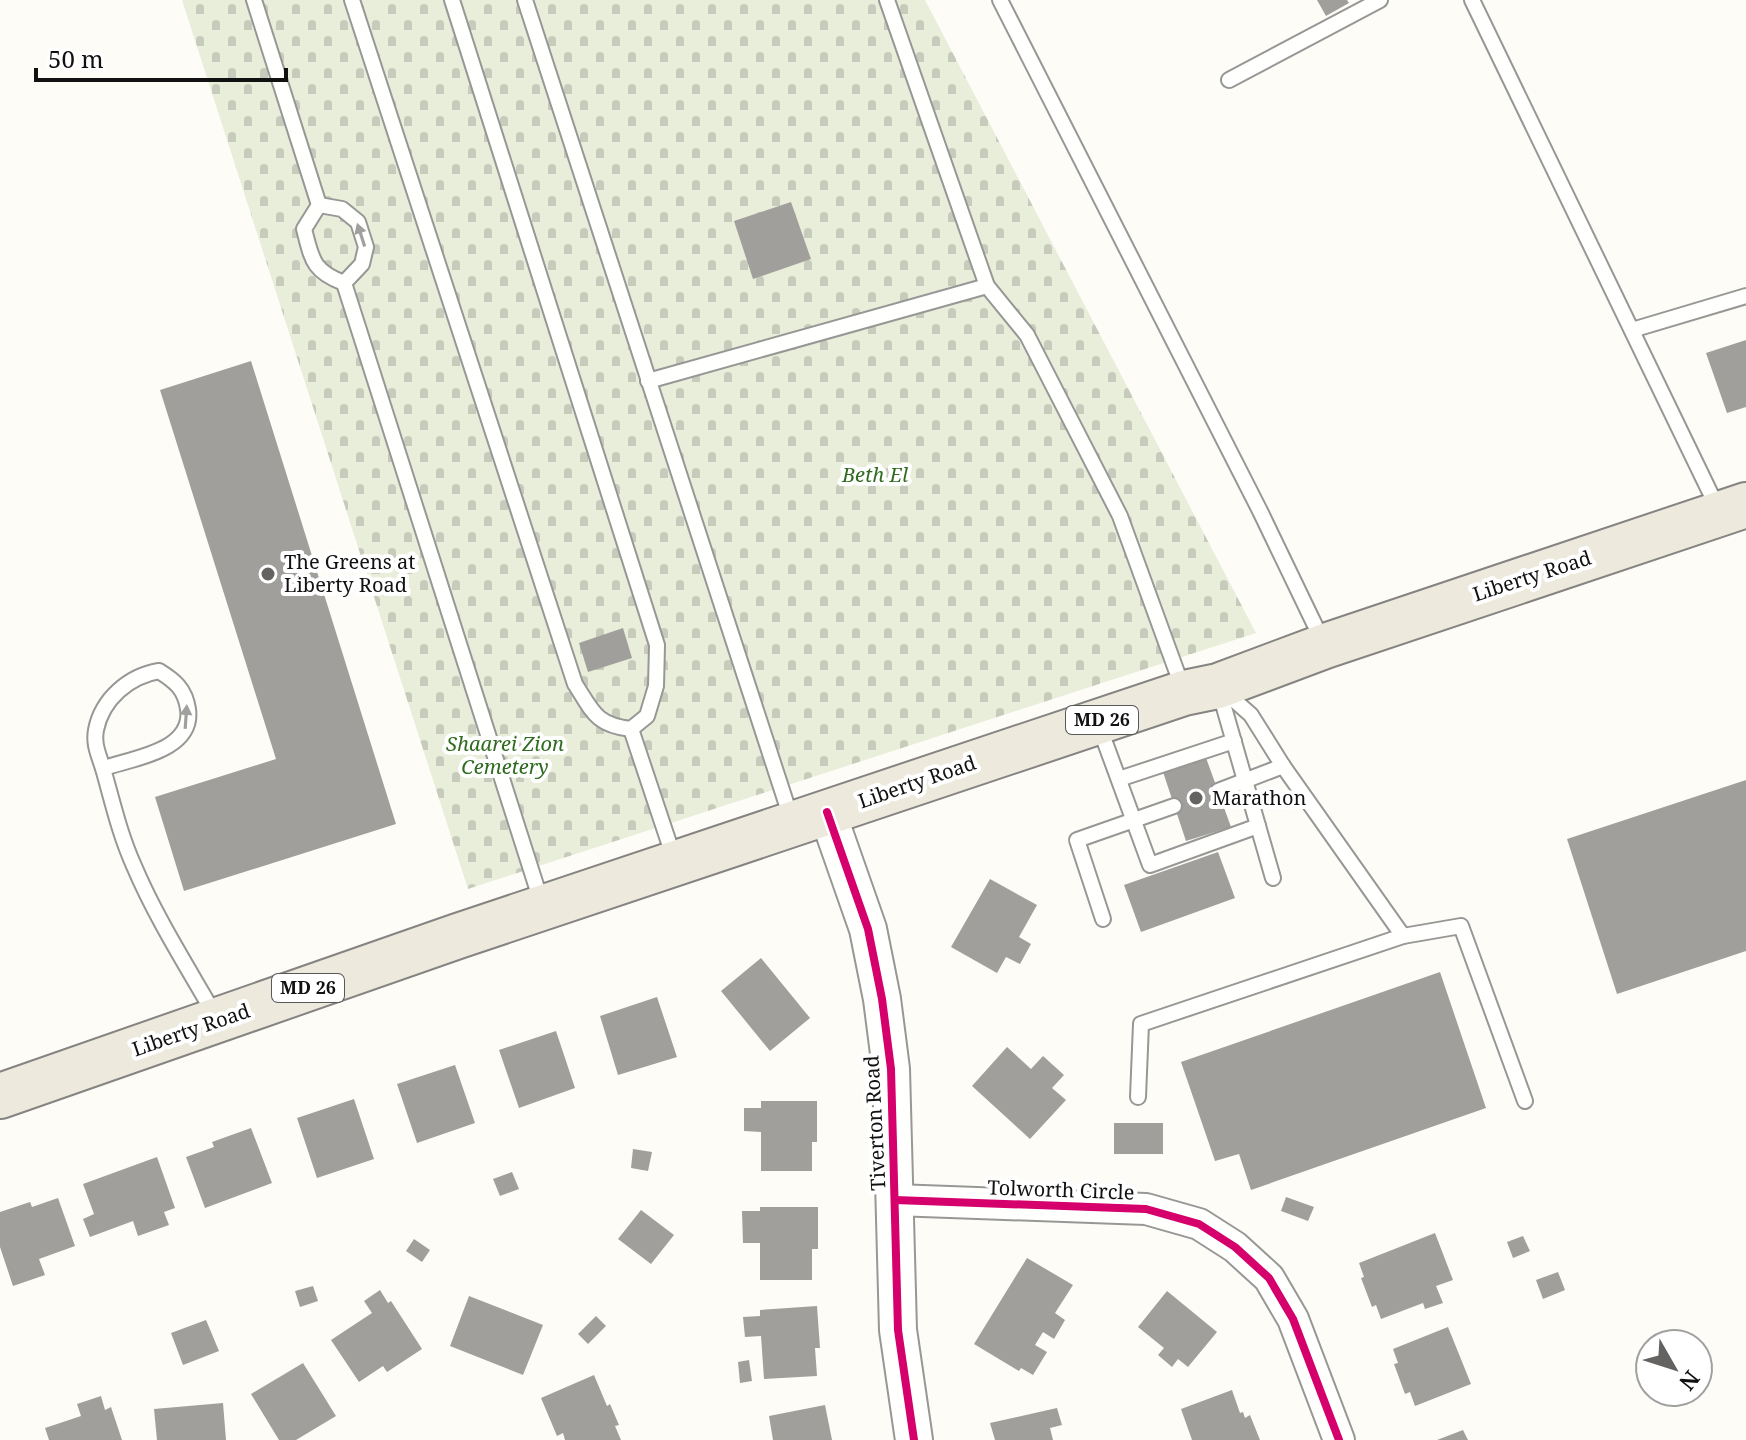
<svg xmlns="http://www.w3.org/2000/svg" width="1746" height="1440" font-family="'Noto Serif',serif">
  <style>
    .cemetery { fill: url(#cemetery-stones) }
    .building { fill: #a19f9c }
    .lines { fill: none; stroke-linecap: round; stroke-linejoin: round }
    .service-casing { stroke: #979795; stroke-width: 18 }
    .minor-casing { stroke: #979795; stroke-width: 34 }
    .tertiary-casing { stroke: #979795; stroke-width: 40 }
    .primary-casing { stroke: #858482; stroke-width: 48 }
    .service { stroke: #fffffe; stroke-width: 14 }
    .minor { stroke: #fffffe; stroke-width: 30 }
    .tertiary { stroke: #fffffe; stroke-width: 36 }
    .primary { stroke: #ede9dc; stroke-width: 44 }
    .cycleway-casing { stroke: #fff; stroke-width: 13 }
    .cycleway { stroke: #d6006c; stroke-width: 8 }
    .oneway { fill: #a0a09f }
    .poi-dot { fill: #646362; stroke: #fff; stroke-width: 3 }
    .labels { text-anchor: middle; stroke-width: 8; stroke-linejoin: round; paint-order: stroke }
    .shield { fill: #fff; stroke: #585858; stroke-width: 2 }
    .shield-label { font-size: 18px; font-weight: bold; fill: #111 }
    .park-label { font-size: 20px; font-style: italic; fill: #2f6b1f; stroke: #fff }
    .poi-label { font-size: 20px; fill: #111; stroke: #fff; text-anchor: start }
    .street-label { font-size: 20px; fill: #111; stroke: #fff }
  </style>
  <defs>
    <pattern id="cemetery-stones" width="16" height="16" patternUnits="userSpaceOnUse" patternTransform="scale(2)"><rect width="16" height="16" fill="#e9eedb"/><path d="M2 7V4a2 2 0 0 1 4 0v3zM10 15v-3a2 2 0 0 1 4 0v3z" fill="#c7cbbb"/></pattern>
  </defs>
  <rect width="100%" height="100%" fill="#fdfcf7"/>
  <polygon class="cemetery" points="182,0 925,0 1256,633 468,889"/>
  <g class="building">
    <polygon points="1317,0 1347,0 1349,3 1326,16"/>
    <polygon points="791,202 811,259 753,279 734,221"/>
    <polygon points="1746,340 1746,407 1727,413 1706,353"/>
    <polygon points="251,361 396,824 184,891 155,797 276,759 160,390"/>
    <polygon points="623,628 632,658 588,672 579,643"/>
    <polygon points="1205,755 1231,827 1186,841 1162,769"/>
    <polygon points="1746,780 1746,951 1617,994 1567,839"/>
    <polygon points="1218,852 1235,898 1141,932 1124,885"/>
    <polygon points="990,879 1037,905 1019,937 1031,944 1020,964 1006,957 997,973 951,947"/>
    <polygon points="761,958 810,1018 770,1051 721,991"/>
    <polygon points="1440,972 1486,1108 1251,1190 1239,1154 1215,1161 1181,1062"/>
    <polygon points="657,997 677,1057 618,1075 600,1016"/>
    <polygon points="556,1031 575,1088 519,1108 499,1050"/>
    <polygon points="1007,1047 1031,1069 1043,1056 1064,1075 1052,1088 1066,1100 1030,1139 972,1086"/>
    <polygon points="455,1065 475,1123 417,1143 397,1084"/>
    <polygon points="354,1099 374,1159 317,1178 297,1118"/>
    <polygon points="761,1101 817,1101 817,1142 812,1142 812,1171 761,1171 761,1132 744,1131 744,1108 761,1108"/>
    <rect x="1114" y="1123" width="49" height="31"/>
    <polygon points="251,1128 272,1183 205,1208 186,1157 214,1147 212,1142"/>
    <polygon points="633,1149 652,1152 648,1171 631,1168"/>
    <polygon points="157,1157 175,1208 164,1212 169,1225 138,1236 133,1221 90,1237 83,1219 94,1214 83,1184"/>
    <polygon points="512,1172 519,1189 500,1196 493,1179"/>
    <polygon points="1286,1197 1314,1207 1308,1221 1281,1211"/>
    <polygon points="58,1198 75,1246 39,1259 45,1275 13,1286 0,1247 0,1212 30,1202 32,1207"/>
    <polygon points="760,1207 818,1207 818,1249 812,1249 812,1280 760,1280 760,1243 743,1243 742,1211 760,1211"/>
    <polygon points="641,1210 674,1235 651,1264 618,1239"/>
    <polygon points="1435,1233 1453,1280 1436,1286 1443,1303 1425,1309 1423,1303 1381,1319 1376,1305 1372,1307 1361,1278 1364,1277 1359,1263"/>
    <polygon points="1523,1236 1530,1251 1513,1258 1507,1242"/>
    <polygon points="414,1239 430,1250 422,1262 406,1251"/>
    <polygon points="1027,1258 1073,1285 1055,1313 1065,1320 1054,1339 1043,1332 1035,1345 1047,1352 1033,1375 1021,1368 1019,1371 974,1344"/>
    <polygon points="1558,1272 1565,1290 1543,1299 1536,1280"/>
    <polygon points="313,1286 318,1301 300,1307 295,1291"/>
    <polygon points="380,1290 388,1303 391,1301 422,1349 387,1372 383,1366 359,1382 331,1340 372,1313 364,1301"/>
    <polygon points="1167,1291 1217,1332 1188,1367 1178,1359 1172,1367 1158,1355 1164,1348 1138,1327"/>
    <polygon points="469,1296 543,1325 523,1375 450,1346"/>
    <polygon points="817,1306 820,1348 815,1348 817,1376 764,1379 761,1336 745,1337 743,1317 760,1316 760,1310"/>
    <polygon points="596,1316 606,1326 588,1344 578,1334"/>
    <polygon points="206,1320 219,1351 183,1365 171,1333"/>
    <polygon points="1448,1327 1471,1384 1415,1406 1410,1392 1405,1394 1394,1364 1398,1363 1393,1349"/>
    <polygon points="749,1360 752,1381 740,1383 738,1362"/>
    <polygon points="303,1363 336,1416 296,1440 279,1440 251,1394"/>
    <polygon points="594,1375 607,1406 610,1404 619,1425 615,1426 621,1440 565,1440 563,1433 557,1436 541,1398"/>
    <polygon points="1232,1390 1240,1413 1243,1412 1245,1418 1250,1415 1260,1440 1192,1440 1181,1409"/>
    <polygon points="101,1396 105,1410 111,1407 122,1440 49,1440 45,1428 81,1416 77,1404"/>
    <polygon points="223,1403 226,1440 157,1440 154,1409"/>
    <polygon points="825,1405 832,1440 773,1440 769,1416"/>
    <polygon points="1057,1408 1062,1425 1050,1428 1053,1440 995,1440 990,1423"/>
    <polygon points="1463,1430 1468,1440 1437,1440"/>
  </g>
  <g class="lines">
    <g class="service-casing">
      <g id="service">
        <polyline points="254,0 319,205"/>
        <path d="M352,0L575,684C593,712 596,725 631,729L647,716L656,686L657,645L452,0"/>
        <polyline points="525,0 792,821"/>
        <polyline points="887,0 987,286 1027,335 1120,516 1183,689"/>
        <polyline points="1000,0 1260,511 1323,642"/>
        <polyline points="1472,0 1719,511"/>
        <polyline points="1229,80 1380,0"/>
        <polyline points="319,205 342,209 358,222 366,247 362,264 344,283"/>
        <path d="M319,205L304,229C312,259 312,271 344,283"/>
        <polyline points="344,283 542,904"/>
        <polyline points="1632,330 1746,296"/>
        <polyline points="648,381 987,286"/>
        <polyline points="1219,690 1273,878"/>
        <polyline points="1224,691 1251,715 1283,766 1403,936 1461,926 1525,1101"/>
        <polyline points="1099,726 1150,865 1258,826"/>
        <polyline points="631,729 674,858"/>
        <path d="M104,768C133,758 194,751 188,709C185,689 175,681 159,671C129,676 102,699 96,730C93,746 100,757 104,772C113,804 120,835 134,866C156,918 188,968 216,1017"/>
        <polyline points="1119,779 1234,741"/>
        <polyline points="1218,791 1283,766"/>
        <polyline points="1103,919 1077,840 1174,806"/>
        <polyline points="1138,1097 1141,1024 1403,936"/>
      </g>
    </g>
    <g class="minor-casing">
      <polyline id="minor" points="895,1200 1146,1209 1199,1224 1235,1247 1269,1278 1293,1319 1339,1440"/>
    </g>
    <g class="tertiary-casing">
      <polyline id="tertiary" points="827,812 868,929 882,999 891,1069 898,1330 914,1440"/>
    </g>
    <g class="primary-casing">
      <polyline id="primary" points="0,1096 458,936 1184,693 1218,686 1325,646 1746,505"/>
    </g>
    <use href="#service" class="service"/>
    <use href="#minor" class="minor"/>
    <use href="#tertiary" class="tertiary"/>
    <use href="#primary" class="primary"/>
    <g class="cycleway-casing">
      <g id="cycleway">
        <polyline points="827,812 868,929 882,999 891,1069 898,1330 914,1440"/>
        <polyline points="895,1200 1146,1209 1199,1224 1235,1247 1269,1278 1293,1319 1339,1440"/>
      </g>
    </g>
    <use href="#cycleway" class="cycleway"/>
  </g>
  <defs><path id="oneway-solid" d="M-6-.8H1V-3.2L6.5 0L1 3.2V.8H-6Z" transform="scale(2)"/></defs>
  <g class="oneway">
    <use href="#oneway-solid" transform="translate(361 235) rotate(-108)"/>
    <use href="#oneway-solid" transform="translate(186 717) rotate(-86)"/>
  </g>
  <g class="poi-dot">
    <circle cx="268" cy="574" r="8"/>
    <circle cx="1196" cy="798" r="8"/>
  </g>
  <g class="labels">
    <g class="shield">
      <rect x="1066" y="706" width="72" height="28" rx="6"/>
      <rect x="272" y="974" width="72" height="28" rx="6"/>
    </g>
    <g class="shield-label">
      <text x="1102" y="726">MD 26</text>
      <text x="308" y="994">MD 26</text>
    </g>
    <g class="park-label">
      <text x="875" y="482">Beth El</text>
      <text x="505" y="751">Shaarei Zion<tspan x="505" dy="23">Cemetery</tspan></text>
    </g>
    <g class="poi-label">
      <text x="284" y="569">The Greens at<tspan x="284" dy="23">Liberty Road</tspan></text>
      <text x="1212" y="805">Marathon</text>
    </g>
    <g class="street-label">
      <text transform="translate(1532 576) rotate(-18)" y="7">Liberty Road</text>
      <text transform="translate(917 782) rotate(-19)" y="7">Liberty Road</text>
      <text transform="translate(191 1030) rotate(-19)" y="7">Liberty Road</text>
      <text transform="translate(875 1123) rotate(-93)" y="7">Tiverton Road</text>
      <text transform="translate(1061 1190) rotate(2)" y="7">Tolworth Circle</text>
    </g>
  </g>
  <g transform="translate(1674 1368) rotate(129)"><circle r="38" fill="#ffffff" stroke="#a0a0a0" stroke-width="2"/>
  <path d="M0-6L14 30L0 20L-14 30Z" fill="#646362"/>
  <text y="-12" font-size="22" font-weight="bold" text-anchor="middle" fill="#111111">N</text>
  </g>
  <path d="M36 68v12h250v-12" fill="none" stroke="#111111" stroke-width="4"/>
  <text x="48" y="68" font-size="24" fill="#111111" stroke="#ffffff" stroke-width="6" paint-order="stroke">50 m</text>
</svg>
